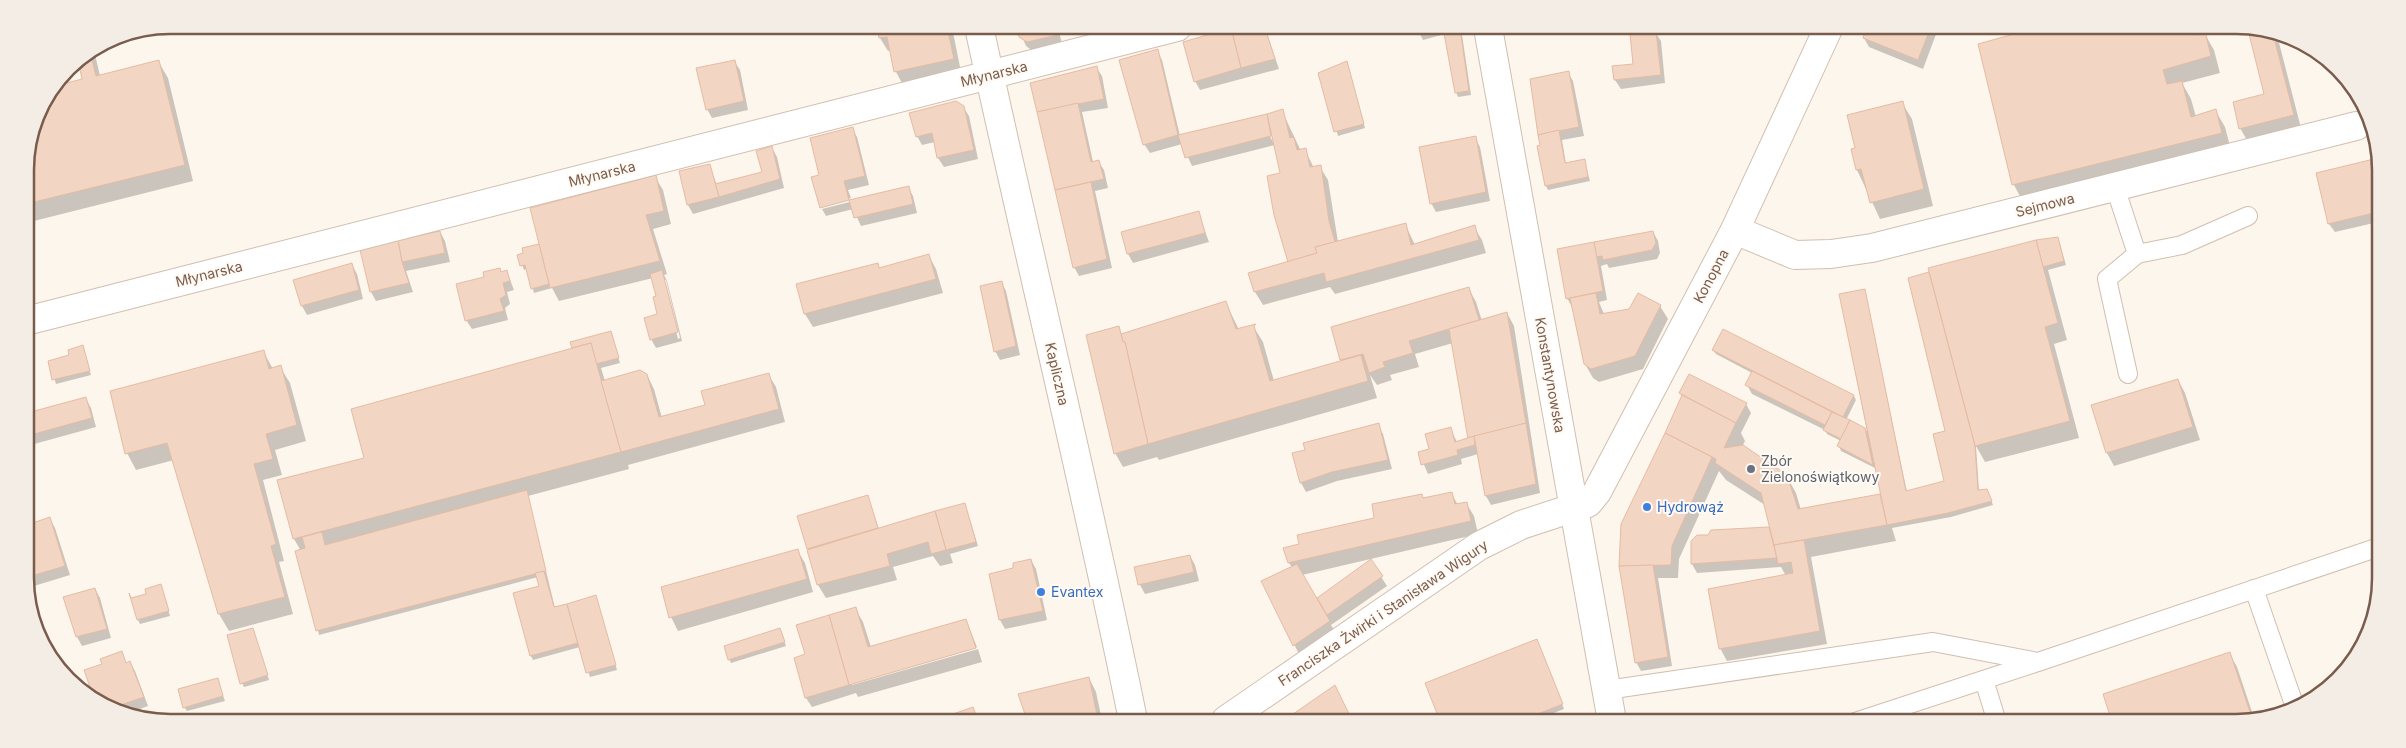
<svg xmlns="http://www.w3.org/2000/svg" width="2406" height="748" font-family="Inter,sans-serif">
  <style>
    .shadow { fill: #0003; fill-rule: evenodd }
    .building { fill: #f3d5c3; stroke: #e6bba3 }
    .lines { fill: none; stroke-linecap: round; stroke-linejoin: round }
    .service-casing { stroke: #d1beb0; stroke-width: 20 }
    .minor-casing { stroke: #d1beb0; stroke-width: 30 }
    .tertiary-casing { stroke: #d1beb0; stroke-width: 30 }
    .service { stroke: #fff; stroke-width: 18 }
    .minor { stroke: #fff; stroke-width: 28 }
    .tertiary { stroke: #fff; stroke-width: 28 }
    .worship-dot { fill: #6b7280; stroke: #fffaf3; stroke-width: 2 }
    .shop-dot { fill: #3f7fe0; stroke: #fffaf3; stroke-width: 2 }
    .labels { text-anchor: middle; stroke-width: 4; stroke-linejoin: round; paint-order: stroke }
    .street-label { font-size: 14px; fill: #7a5c4d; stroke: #fffaf3 }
    .worship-label { font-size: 14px; fill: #5b616d; stroke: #fffaf3; text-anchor: start }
    .shop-label { font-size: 14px; fill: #366cbe; stroke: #fffaf3; text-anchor: start }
    .rim { fill: none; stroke: #7a5c4d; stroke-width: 2.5 }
  </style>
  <rect width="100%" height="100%" fill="#fdf6ec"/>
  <g class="shadow">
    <polygon points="793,26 809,26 795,30"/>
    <polygon points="878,27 952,27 961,72 903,85 896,72 891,50 888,51 880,38"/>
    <polygon points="1018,27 1058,27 1062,44 1033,51 1026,46"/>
    <polygon points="1245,27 1265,28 1279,69 1200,90 1195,81"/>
    <polygon points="1417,28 1461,28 1471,95 1458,97 1456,92 1445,34 1423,40"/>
    <polygon points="1868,29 1938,29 1923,69 1869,47 1864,38"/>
    <polygon points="2037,29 2207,30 2203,31 2214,50 2220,73 2182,83 2191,99 2196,117 2215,110 2225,127 2231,150 2023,202 2014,185 1979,45"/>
    <polygon points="2249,30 2276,31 2301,128 2248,142 2240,128 2265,95"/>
    <polygon points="1655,32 1661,41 1665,83 1621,89 1615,80 1614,68 1635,65"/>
    <polygon points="94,50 100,76 158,61 168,78 193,181 26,223 25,161 84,80 79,60"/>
    <path d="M1157,51L1162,60L1180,136L1282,111L1301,151L1305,150L1314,168L1320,167L1328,180L1338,242L1405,224L1415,245L1474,227L1482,240L1486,253L1335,294L1330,287L1263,305L1255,292L1289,262L1281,174L1275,145L1192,166L1182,144L1150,153L1144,144ZM1269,130L1273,137V142L1267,131Z"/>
    <polygon points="734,61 740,70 748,110 712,118 707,109"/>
    <polygon points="1346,63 1365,128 1338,136 1320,73"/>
    <polygon points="1096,67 1102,76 1108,108 1082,112 1093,162 1098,161 1104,170 1108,188 1095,191 1112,268 1079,276 1074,267 1032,84"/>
    <polygon points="1568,73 1573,81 1584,136 1562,140 1566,164 1584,160 1590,181 1548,190 1546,186 1542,146"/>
    <polygon points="1902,103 1912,119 1933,206 1880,219 1857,170 1852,150 1856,149"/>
    <polygon points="963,107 969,116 978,159 944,167 938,158 935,142 922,145 917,136"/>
    <polygon points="852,128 857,137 869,185 848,190 851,198 821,206 821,208 813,178 820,176"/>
    <polygon points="1475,138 1480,147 1490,201 1436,212 1431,203"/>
    <polygon points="772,148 777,157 784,188 693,214 688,205 709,165 717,185 764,173"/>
    <polygon points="2378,159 2378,222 2335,232 2329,224 2318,174"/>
    <path d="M655,177L663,190L671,224L653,229L667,274L664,275L667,281L682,341L656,348L651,339L659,315L658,298L653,278L559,301L552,288L534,293L527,269L524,270L519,255L524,254L523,249L541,244ZM663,280H666L680,338L678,339Z"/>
    <polygon points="908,187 913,196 917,213 861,226 853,209 826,216 822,209"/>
    <polygon points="1198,212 1209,242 1133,263 1128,254"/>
    <polygon points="440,232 445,241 450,262 406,271 413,292 376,301 371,292 361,251"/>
    <polygon points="1653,232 1658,241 1660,253 1657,259 1609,268 1607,264 1601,266 1607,300 1599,302 1604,314 1660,306 1668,319 1643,369 1599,382 1593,378 1585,364 1572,307 1567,298 1558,250"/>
    <polygon points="2058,238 2066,265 2048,270 2067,340 2054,344 2079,438 1985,462 1976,446 1979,491 1989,494 1993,505 1951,517 1892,528 1896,541 1811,557 1827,644 1727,661 1720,648 1786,576 1781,567 1697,573 1692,564 1692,542 1769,529 1772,534 1765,505 1726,480 1719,471 1679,559 1678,578 1658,578 1672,666 1641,671 1636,662 1666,434 1683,397 1680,393 1746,404 1751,413 1741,433 1745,441 1742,447 1786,475 1796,493 1801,510 1879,496 1883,500 1875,468 1841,451 1839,446 1841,441 1827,434 1825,430 1752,394 1747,385 1752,373 1716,354 1713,350 1723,330 1854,396 1856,400 1846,420 1867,431 1840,295 1864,290 1907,492 1945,481 1946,432 1910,279"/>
    <polygon points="929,256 936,269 943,293 813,327 805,314 798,285 877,264 880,269"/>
    <polygon points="352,265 357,274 363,299 307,315 302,306 295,281"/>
    <polygon points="507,272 514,290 507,292 510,304 505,308 508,320 472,329 466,320 486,278"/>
    <polygon points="1001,282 1006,291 1020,355 1000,360 995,351"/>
    <polygon points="1469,289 1476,302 1482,321 1507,313 1514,326 1540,493 1491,505 1486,496 1478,454 1461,459 1462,464 1428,474 1419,453 1431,450 1450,428 1457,442 1469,439 1453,343 1415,354 1419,367 1390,375 1392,380 1377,385 1370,375 1377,398 1159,460 1157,457 1123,467 1115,453 1118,328 1122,335 1226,303 1239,330 1253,326 1263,342 1274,381 1342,361 1332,327"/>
    <polygon points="610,332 620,363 601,368 605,381 647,375 654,389 662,418 706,406 768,374 776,387 785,422 628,465 629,469 528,496 555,608 596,597 617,670 590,677 580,647 533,660 531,656 540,587 538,577 319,635 301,551 294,539 278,480 366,459 573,349 572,343"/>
    <polygon points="83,347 91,375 56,384 49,362 71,356"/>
    <polygon points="263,351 273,369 280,367 290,383 306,441 275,450 282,475 263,480 284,561 279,562 293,614 229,631 219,614 174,460 136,470 127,453"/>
    <polygon points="2178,380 2185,393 2200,440 2114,466 2107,453 2092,406"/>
    <polygon points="86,399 91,408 96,427 27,446 27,415"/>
    <polygon points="1378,425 1383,434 1392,469 1337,481 1306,492 1301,483 1294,454"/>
    <polygon points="1451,493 1458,505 1466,503 1474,516 1478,534 1302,575 1316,599 1371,561 1387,586 1331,625 1334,630 1299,654 1262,581 1292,567 1289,563 1421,495 1424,500"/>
    <polygon points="867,496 879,529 965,504 978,546 950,554 953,563 940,566 933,556 893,567 897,580 826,598 818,585 808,549"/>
    <polygon points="50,519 55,528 70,575 34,586 28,574 27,526"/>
    <polygon points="797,550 805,563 813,592 678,631 671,617"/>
    <polygon points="1190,556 1195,565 1199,581 1145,594 1140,585 1136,568"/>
    <polygon points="1031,560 1036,569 1047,620 1005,629 1000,620 1015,569"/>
    <polygon points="161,585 170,616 140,624 138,620 147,595"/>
    <polygon points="95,589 100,598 111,638 82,646 77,637 65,598"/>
    <polygon points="855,608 863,622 871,647 966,620 977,647 852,683 852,685 978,649 982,662 858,697 856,693 812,707 806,698 795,659 806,655"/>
    <polygon points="253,630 269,680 244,687 242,683"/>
    <polygon points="780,630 786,646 731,663 729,659"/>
    <polygon points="1539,645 1564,709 1533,721 1441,721"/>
    <polygon points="121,652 127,664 130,663 135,671 148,706 126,714 94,694 103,664"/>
    <polygon points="2229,653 2237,667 2255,721 2245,723 2114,722 2104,695"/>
    <polygon points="1089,678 1096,692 1102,720 1028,720 1020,695"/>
    <polygon points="217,679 225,701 187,711 184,707"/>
  </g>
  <g class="building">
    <polygon points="877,27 947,27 954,59 894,72 887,37 879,38"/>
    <polygon points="1017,27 1056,27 1058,35 1027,42 1019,37"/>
    <polygon points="1236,27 1265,28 1275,59 1241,68 1231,28"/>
    <polygon points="1231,28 1241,68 1194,82 1183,42"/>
    <polygon points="1443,28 1460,28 1469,91 1455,93"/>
    <polygon points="1866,29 1930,29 1918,60 1863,38"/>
    <polygon points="2032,29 2192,30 2193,35 2205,31 2211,56 2163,70 2167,84 2182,81 2191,117 2216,109 2222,133 2012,185 1978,44"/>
    <polygon points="2248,30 2272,30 2294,115 2239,129 2233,102 2264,94"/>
    <polygon points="1656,31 1661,75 1614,80 1612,66 1633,64 1630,34"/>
    <polygon points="1158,49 1178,135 1143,145 1119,60"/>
    <polygon points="90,52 96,76 159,60 185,165 26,204 25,161 36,114 55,86 82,79 78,60"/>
    <polygon points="735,60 744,101 706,110 696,68"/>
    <polygon points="1347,61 1364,124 1334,132 1318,73"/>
    <polygon points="1097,66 1104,99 1037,112 1030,83"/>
    <polygon points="1569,71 1579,127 1538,135 1530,79"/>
    <polygon points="956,101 964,106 974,150 937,158 932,133 916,137 909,113"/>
    <polygon points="1903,101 1924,189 1870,203 1861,169 1856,170 1851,149 1855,148 1847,115"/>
    <polygon points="1078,103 1091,162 1099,160 1104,179 1055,190 1037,112"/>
    <polygon points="1283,109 1290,138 1294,137 1297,150 1306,148 1310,167 1321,165 1329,221 1335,242 1315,247 1317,253 1288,262 1274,215 1267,176 1280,173 1267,114"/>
    <polygon points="1267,114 1271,136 1185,158 1178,135"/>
    <polygon points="853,127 865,176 844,181 849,200 820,208 811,177 819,175 810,138"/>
    <polygon points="1559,130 1565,163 1585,159 1588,177 1545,186 1537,146 1540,145 1538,135"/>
    <polygon points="1476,136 1486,192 1430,204 1419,147"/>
    <polygon points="772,146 780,179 719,197 715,184 762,172 756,151"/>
    <polygon points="2378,158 2378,212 2328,224 2316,173"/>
    <polygon points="710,164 719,197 687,205 679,171"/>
    <polygon points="656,175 664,211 646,215 660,261 550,288 530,208"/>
    <polygon points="1091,182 1107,259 1073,268 1055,190"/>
    <polygon points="909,186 913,204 854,218 849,200"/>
    <polygon points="1199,211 1205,233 1127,254 1121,232"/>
    <polygon points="1406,223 1411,245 1475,225 1479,240 1326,282 1324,273 1254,292 1248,273 1317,253 1315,247"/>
    <polygon points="440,231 445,253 402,262 398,240"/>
    <polygon points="1653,231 1656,243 1652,250 1603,260 1602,256 1596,257 1594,242"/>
    <polygon points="2058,237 2064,261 2043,267 2036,240"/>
    <polygon points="398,240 402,262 409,283 370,292 360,250"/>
    <polygon points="2036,240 2058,323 2045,327 2070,421 1975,446 1928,268"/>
    <polygon points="1594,242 1603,291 1566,299 1557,249"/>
    <polygon points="539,244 549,284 531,289 525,265 520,266 517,255 523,253 522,248"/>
    <polygon points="929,254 936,279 804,314 796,284 878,263 879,268"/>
    <polygon points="352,263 359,290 301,306 293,280"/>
    <polygon points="500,268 501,272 507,270 510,281 503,283 506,295 500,299 504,311 465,321 456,284 484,277 483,272"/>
    <polygon points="662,270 678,332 650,340 644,318 657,314 653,297 656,296 650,274"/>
    <polygon points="1929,272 1975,446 1978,490 1987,489 1992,501 1948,513 1887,525 1839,294 1865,289 1906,491 1944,481 1933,434 1945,431 1908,278"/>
    <polygon points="1002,281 1016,346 994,352 980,286"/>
    <polygon points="1469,287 1479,320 1409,341 1413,353 1383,362 1385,367 1369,373 1363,354 1340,360 1331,327"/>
    <polygon points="1596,293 1600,314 1629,309 1638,293 1661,305 1635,356 1591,369 1584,364 1570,298"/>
    <polygon points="1226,301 1236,329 1256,324 1254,326 1270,381 1361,355 1368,381 1148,444 1125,342 1123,342 1121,334"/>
    <polygon points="1507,312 1526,423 1468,439 1449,329"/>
    <polygon points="1119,326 1123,342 1125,342 1148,444 1114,454 1086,335"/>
    <polygon points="1723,329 1854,395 1843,417 1712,350"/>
    <polygon points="611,331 619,358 596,364 591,343 572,348 570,342"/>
    <polygon points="591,343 621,452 293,539 277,480 364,458 351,409"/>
    <polygon points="83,345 90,371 52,380 48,361 69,355 68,350"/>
    <polygon points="264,350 269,369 281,365 297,425 266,434 273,459 254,464 276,544 271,546 285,597 218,614 167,443 125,454 110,391"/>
    <polygon points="640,370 647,374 659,417 705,405 701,391 769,373 779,409 621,452 601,381"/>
    <polygon points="1752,371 1832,412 1825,425 1745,385"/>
    <polygon points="1689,374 1747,403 1736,423 1679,393"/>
    <polygon points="2178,379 2193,427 2106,453 2091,405"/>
    <polygon points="1682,395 1736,423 1724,448 1743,445 1787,475 1798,509 1880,494 1887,525 1774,545 1761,493 1715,463 1716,459 1665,433"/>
    <polygon points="86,397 92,418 27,436 27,413"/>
    <polygon points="1832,412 1850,420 1841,439 1823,430"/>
    <polygon points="1850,420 1865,428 1873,465 1837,446"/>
    <polygon points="1379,423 1388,460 1332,472 1300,483 1292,453 1305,450 1303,443"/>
    <polygon points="1526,423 1536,484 1485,496 1474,436"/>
    <polygon points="1451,427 1455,442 1474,436 1475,445 1457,450 1458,455 1421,465 1418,452 1429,449 1425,434"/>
    <polygon points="1665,433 1712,457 1672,546 1671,565 1619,566 1621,524"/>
    <polygon points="527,490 546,571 316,631 295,551 305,548 302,537 322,532 325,545"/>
    <polygon points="1452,492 1455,504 1467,502 1471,521 1288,563 1283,548 1299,544 1297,535 1374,518 1372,504 1422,494 1423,498"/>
    <polygon points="868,495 878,528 807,549 797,516"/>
    <polygon points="965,503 976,542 946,550 935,511"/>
    <polygon points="935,511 946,550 931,554 928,542 887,554 890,566 817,585 807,550"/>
    <polygon points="50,517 65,566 28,577 27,525"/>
    <polygon points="1769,527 1777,558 1691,564 1691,541 1697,535 1708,535 1711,530"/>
    <polygon points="1804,540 1820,631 1719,649 1708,589 1793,573 1791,562 1778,564 1774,545"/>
    <polygon points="798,549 807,579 669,618 661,587"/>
    <polygon points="1190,555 1194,572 1138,585 1134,567"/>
    <polygon points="1031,559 1043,611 999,620 989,574 1013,568 1013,563"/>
    <polygon points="1371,559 1383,576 1327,615 1317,598"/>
    <polygon points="1297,564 1330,621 1293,646 1261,581"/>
    <polygon points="1653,565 1668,657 1635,663 1619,566"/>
    <polygon points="544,571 554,607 567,604 578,643 530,656 513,593 539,586 535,573"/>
    <polygon points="161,584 169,611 137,620 129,593 131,598 146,594 145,589"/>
    <polygon points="95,588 107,629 76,637 63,597"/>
    <polygon points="596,595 616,665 586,673 567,604"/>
    <polygon points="856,607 868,647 966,619 976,648 849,685 829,615"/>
    <polygon points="829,615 849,685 805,698 794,658 805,654 796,625"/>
    <polygon points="253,628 268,675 240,684 227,635"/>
    <polygon points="780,628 785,642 728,660 724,646"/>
    <polygon points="1537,639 1563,704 1520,721 1440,721 1425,683"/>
    <polygon points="122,651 126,663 130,661 144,697 115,707 92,693 84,670 102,664 100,659"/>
    <polygon points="2230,652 2253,721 2112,722 2103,694"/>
    <polygon points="1089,677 1098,720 1027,720 1018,694"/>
    <polygon points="218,678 223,696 183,708 178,689"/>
    <polygon points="1335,685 1351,718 1347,721 1283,721"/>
    <polygon points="973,707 978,720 936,720"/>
  </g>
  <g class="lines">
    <g class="service-casing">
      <g id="service">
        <polyline points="2115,187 2137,254 2182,245 2248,216"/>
        <polyline points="2128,374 2107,279 2137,254"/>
        <polyline points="2254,589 2296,710"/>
        <polyline points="1984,680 1997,722"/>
        <polyline points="1607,690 1933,642 2038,662 2376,548"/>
        <polyline points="1855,722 2035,663"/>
      </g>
    </g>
    <g class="minor-casing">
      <g id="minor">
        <path d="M979,27C1029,258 1086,488 1133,720"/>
        <polyline points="1735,230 1795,255 1831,254 1872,248 2356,126"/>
        <polyline points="26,321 1177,27"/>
        <polyline points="1226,720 1479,546 1521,525 1588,503 1597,492 1735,230 1828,29"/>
      </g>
    </g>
    <g class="tertiary-casing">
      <polyline id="tertiary" points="1488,28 1612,721"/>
    </g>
    <use href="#service" class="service"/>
    <use href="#minor" class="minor"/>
    <use href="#tertiary" class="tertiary"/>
  </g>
  <circle class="worship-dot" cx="1751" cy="469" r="5"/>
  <g class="shop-dot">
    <circle cx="1647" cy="507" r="5"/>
    <circle cx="1041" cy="592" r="5"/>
  </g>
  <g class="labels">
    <g class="street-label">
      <text transform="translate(994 74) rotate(-14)" y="5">Młynarska</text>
      <text transform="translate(602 174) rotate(-14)" y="5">Młynarska</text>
      <text transform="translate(2045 205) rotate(-14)" y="5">Sejmowa</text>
      <text transform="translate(209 274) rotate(-14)" y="5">Młynarska</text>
      <text transform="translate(1711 276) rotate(-62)" y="5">Konopna</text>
      <text transform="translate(1057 374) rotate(77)" y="5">Kapliczna</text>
      <text transform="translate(1550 375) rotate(80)" y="5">Konstantynowska</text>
      <text transform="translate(1383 613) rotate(-34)" y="5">Franciszka Żwirki i Stanisława Wigury</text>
    </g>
    <g class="worship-label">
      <text x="1761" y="466">Zbór<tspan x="1761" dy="16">Zielonoświątkowy</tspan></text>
    </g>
    <g class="shop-label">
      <text x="1657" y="512">Hydrowąż</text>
      <text x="1051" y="597">Evantex</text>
    </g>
  </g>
  <path d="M0 0H2406V748H0ZM170 34H2236A136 136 0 0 1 2372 170V578A136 136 0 0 1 2236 714H170A136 136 0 0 1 34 578V170A136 136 0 0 1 170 34Z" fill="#f4ede6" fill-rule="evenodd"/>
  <path class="rim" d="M170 34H2236A136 136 0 0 1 2372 170V578A136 136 0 0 1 2236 714H170A136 136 0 0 1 34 578V170A136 136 0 0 1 170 34Z"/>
</svg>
